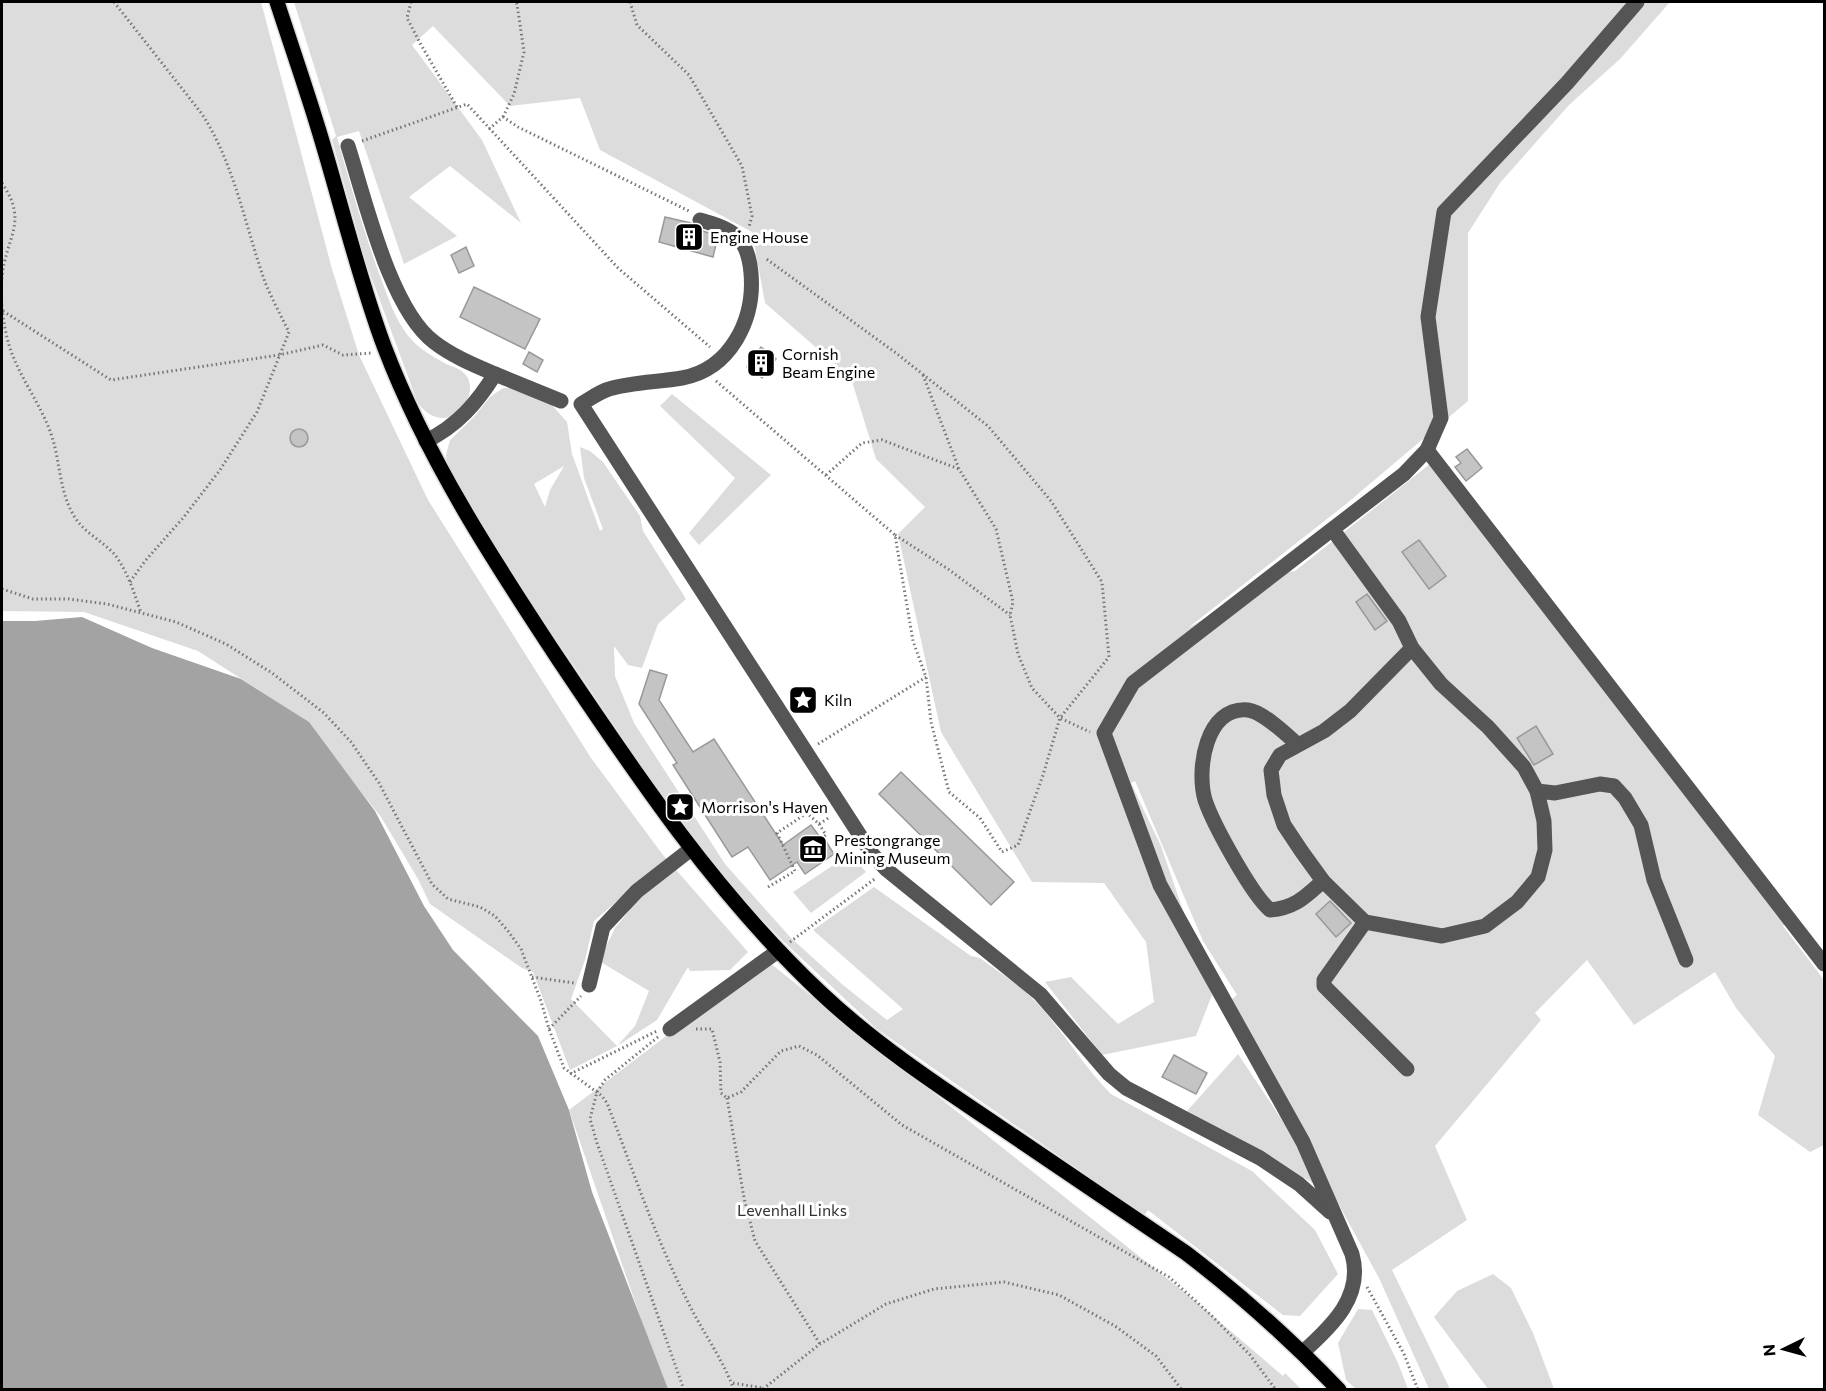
<svg xmlns="http://www.w3.org/2000/svg" width="1826" height="1391" font-family="Commissioner,sans-serif">
  <style>
    .green { fill: #dcdcdc; fill-rule: evenodd }
    .water { fill: #a3a3a3 }
    .building { fill: #c4c4c4; stroke: #999; stroke-width: 1.5 }
    .lines { fill: none; stroke-linecap: round; stroke-linejoin: round }
    .major-casing { stroke: #dbdbdb; stroke-width: 18 }
    .path { stroke: #777; stroke-width: 3; stroke-dasharray: 1.5 3; stroke-linecap: butt }
    .minor { stroke: #555; stroke-width: 15 }
    .major { stroke: #000; stroke-width: 15 }
    .labels { text-anchor: middle; stroke-width: 6; stroke-linejoin: round; paint-order: stroke }
    .poi-label { font-size: 16px; fill: #000; stroke: #fff; text-anchor: start }
    .park-label { font-size: 16px; fill: #333; stroke: #fff }
  </style>
  <rect width="100%" height="100%" fill="#fff"/>
  <g class="green">
    <path d="M2,2H261L332,269L359,355L428,500L591,758L663,855L748,952L730,970L690,971L688,967L657,1020L617,1046L570,1070L533,972L522,968L430,904L418,879L381,817L302,718L198,651L84,612L2,611ZM638,883L645,891L615,928L599,961L649,991L635,1026L617,1046L571,999L585,960L594,921Z"/>
    <path d="M294,2H1670L1620,59L1569,105L1500,183L1468,233V401L1346,504L1188,628L1287,572L1295,571L1430,464L1786,923L1783,926L1824,980V1145L1810,1152L1758,1115L1775,1056L1736,1008L1715,972L1634,1025L1587,960L1535,1013L1541,1020L1435,1146L1467,1220L1392,1270L1450,1389H1429L1379,1278L1228,1002L1237,995L1203,941L1135,781L1131,783L1161,846L1212,995L1196,1036L1102,1055L1045,982L1071,977L1118,1024L1154,1002L1146,942L1104,883L1032,882L941,732L898,534L925,507L876,459L851,378L765,303L752,232L600,150L580,98L510,106L433,26L412,45L482,140L521,223L450,166L409,197L457,236L404,264L359,131L337,137C350,183 363,230 380,276C387,294 393,314 404,330C414,346 430,355 446,364C451,366 458,368 463,372C477,384 468,407 455,415C440,423 424,414 417,401L366,263L332,140L336,136Z"/>
    <path d="M503,388H509L550,403L567,422L572,454L600,531L603,529L584,478L580,447L590,451L603,462L640,516L643,531L686,599L658,624L642,668L628,665L614,646L615,676L634,723L725,864L791,938L843,985L887,1020L903,1009L813,930L874,887L971,956L980,958C998,972 1019,984 1035,1001C1063,1030 1082,1065 1111,1094L1252,1171L1315,1230L1338,1274L1300,1316L1283,1315L1148,1210L1144,1215L877,1029L783,941L740,896L699,844L647,774L508,568L447,464L446,455L450,440L474,417L490,397ZM564,466L550,490L545,507L534,484Z"/>
    <polygon points="672,394 771,475 699,545 689,533 735,478 660,406"/>
    <polygon points="850,854 866,872 811,913 793,892"/>
    <polygon points="766,960 1193,1299 1283,1376 1285,1373 1301,1389 665,1389 569,1110"/>
    <polygon points="1238,1054 1298,1144 1313,1183 1187,1111"/>
    <polygon points="1493,1274 1511,1288 1533,1333 1554,1389 1488,1389 1434,1317 1457,1291"/>
    <polygon points="1358,1309 1372,1310 1398,1363 1408,1389 1356,1389 1346,1380 1338,1343"/>
  </g>
  <polygon class="water" points="82,617 152,648 241,679 309,722 375,811 424,906 453,950 538,1036 569,1110 592,1192 668,1389 2,1389 2,621 35,621"/>
  <g class="building">
    <polygon points="665,217 691,223 697,229 718,236 713,257 659,242"/>
    <polygon points="466,247 474,266 459,273 451,255"/>
    <polygon points="474,287 540,319 525,349 460,317"/>
    <polygon points="761,347 776,359 762,378 747,367"/>
    <polygon points="529,352 543,360 537,372 523,364"/>
    <circle cx="299" cy="438" r="9"/>
    <polygon points="1467,449 1482,468 1466,481 1455,467 1461,463 1456,457"/>
    <polygon points="1419,540 1446,576 1429,589 1402,552"/>
    <polygon points="1367,594 1387,621 1375,630 1356,602"/>
    <polygon points="650,670 667,675 659,700 693,752 714,739 783,845 811,825 825,844 827,843 834,854 805,874 797,862 770,880 748,847 732,857 673,765 677,763 639,704"/>
    <polygon points="1536,726 1553,754 1534,765 1517,738"/>
    <polygon points="901,772 1014,882 991,905 879,794"/>
    <polygon points="1330,901 1351,923 1336,937 1316,914"/>
    <polygon points="1174,1055 1207,1073 1196,1094 1162,1077"/>
  </g>
  <g class="lines">
    <g class="major-casing">
      <path id="major" d="M277,2C291,45 306,88 319,131C341,203 358,276 384,346C427,459 493,560 559,660C638,778 717,895 821,993C873,1042 934,1083 994,1123C1058,1166 1122,1210 1186,1253C1241,1295 1291,1340 1339,1390"/>
    </g>
    <g class="path">
      <path d="M114,2L202,114C235,165 245,226 265,282C272,299 281,316 289,332L257,412L220,470L183,518L145,561L130,582"/>
      <polyline points="411,2 407,18 420,43 457,107"/>
      <polyline points="630,2 637,25 689,75 742,166 752,216 749,227"/>
      <polyline points="503,117 514,94 524,52 517,4 515,2"/>
      <polyline points="489,129 503,117 518,127 689,211"/>
      <polyline points="362,141 467,104 618,268 710,347"/>
      <path d="M2,183C29,223 6,236 2,277C0,300 3,324 9,345C19,378 43,406 53,440C60,464 60,492 73,514C82,532 102,540 115,555C128,572 134,593 141,613"/>
      <polyline points="3,311 111,380 279,355 323,345 343,355 372,353"/>
      <polyline points="923,375 959,469 996,529 1013,602 1010,615 1018,654 1032,688 1060,718 1090,732"/>
      <polyline points="716,381 895,535 913,641 926,677 931,722 949,792 980,818 1002,852 1018,845 1043,775 1060,718 1109,657 1102,582 1051,501 988,426 896,353 765,258"/>
      <polyline points="826,475 862,443 882,440 959,469"/>
      <polyline points="895,535 948,569 1010,615"/>
      <path d="M2,589L33,599H69L107,604L176,622L226,644L272,673L324,713L351,742L379,783L432,884L448,899L480,907L495,916L508,931L521,949L541,1001L549,1029L564,1068L602,1096L607,1103C633,1170 656,1240 689,1304C703,1333 723,1359 734,1390"/>
      <polyline points="818,744 926,677"/>
      <polyline points="819,824 826,835 821,839"/>
      <polyline points="768,887 795,871 777,833 807,813 819,824 830,817"/>
      <polyline points="790,942 876,878"/>
      <polyline points="532,977 574,983"/>
      <polyline points="549,1029 581,996"/>
      <polyline points="696,1029 712,1029 720,1062 721,1093 727,1098 741,1092 781,1051 799,1046 817,1055 902,1125 1169,1277 1210,1314 1250,1355 1276,1390"/>
      <polyline points="658,1037 605,1080 597,1092 590,1119 597,1143 684,1390"/>
      <polyline points="570,1074 657,1031"/>
      <polyline points="727,1098 744,1198 755,1241 820,1344"/>
      <polyline points="1367,1287 1404,1354 1418,1390"/>
      <polyline points="733,1383 762,1388"/>
      <polyline points="763,1389 820,1344 886,1304 934,1289 1004,1282 1059,1295 1115,1326 1156,1356 1182,1390"/>
    </g>
    <g class="minor">
      <path d="M348,146C365,199 390,309 434,342C452,356 474,365 495,374"/>
      <path d="M700,220C732,229 748,236 751,273C755,319 731,369 682,378C660,382 630,382 609,389C599,392 590,399 581,404L872,854L887,870L1040,994L1109,1074L1126,1088L1260,1158L1299,1184L1330,1212"/>
      <path d="M426,441C457,426 477,403 495,374L561,401"/>
      <polyline points="1427,450 1824,964"/>
      <polyline points="1333,530 1399,621 1412,648 1350,711 1324,731 1280,755 1271,770 1274,795 1284,825 1302,852 1323,881 1365,922 1442,936 1485,926 1517,902 1538,877 1545,850 1544,821 1537,791 1524,767 1488,727 1441,684 1412,648"/>
      <path d="M1297,744C1286,734 1263,712 1248,710C1206,706 1196,769 1205,800C1213,824 1252,895 1270,910C1295,908 1305,897 1323,881"/>
      <polyline points="1537,791 1555,793 1600,784 1614,786 1625,798 1641,825 1654,880 1686,960"/>
      <polyline points="1365,922 1324,980 1324,986 1407,1069"/>
      <polyline points="589,985 603,927 637,891 691,849"/>
      <polyline points="670,1029 778,951"/>
      <path d="M1303,1352C1332,1326 1364,1296 1352,1254L1303,1142L1160,885L1104,733L1133,683L1404,474L1427,450L1441,418L1428,317L1444,212L1567,83L1637,2"/>
    </g>
    <use href="#major" class="major"/>
  </g>
  <defs>
    <g id="building-square" transform="scale(1.5)"><rect x="-9" y="-9" width="18" height="18" rx="4" fill="#000" stroke="#fff"/><path d="M-4-6H4V6H1V3H-1V6H-4ZM-2.5-4.3h1.7v1.8h-1.7ZM.8-4.3h1.7v1.8H.8ZM-2.5-1h1.7V.8h-1.7ZM.8-1h1.7V.8H.8Z" fill="#fff"/></g>
    <g id="sight-square" transform="scale(1.5)"><rect x="-9" y="-9" width="18" height="18" rx="4" fill="#000" stroke="#fff"/><path d="M0-6L1.8-2.2L6-1.7L2.9 1.2L3.7 5.4L0 3.3L-3.7 5.4L-2.9 1.2L-6-1.7L-1.8-2.2Z" fill="#fff"/></g>
    <g id="museum-square" transform="scale(1.5)"><rect x="-9" y="-9" width="18" height="18" rx="4" fill="#000" stroke="#fff"/><path d="M0-6L6-3V-2H-6V-3ZM-5-1h2V3h-2ZM-1-1h2V3h-2ZM3-1h2V3H3ZM-6 4H6V6H-6Z" fill="#fff"/></g>
  </defs>
  <g fill-rule="evenodd">
    <use href="#building-square" x="689" y="237"/>
    <use href="#building-square" x="761" y="363"/>
    <use href="#sight-square" x="803" y="700"/>
    <use href="#sight-square" x="680" y="807"/>
    <use href="#museum-square" x="813" y="849"/>
  </g>
  <g class="labels">
    <g class="poi-label">
      <text x="710" y="243">Engine House</text>
      <text x="782" y="360">Cornish<tspan x="782" dy="18">Beam Engine</tspan></text>
      <text x="824" y="706">Kiln</text>
      <text x="701" y="813">Morrison's Haven</text>
      <text x="834" y="846">Prestongrange<tspan x="834" dy="18">Mining Museum</tspan></text>
    </g>
    <g class="park-label">
      <text x="792" y="1216">Levenhall Links</text>
    </g>
  </g>
  <rect width="1826" height="1391" fill="none" stroke="#000000" stroke-width="6"/>
  <g transform="translate(1784 1349) rotate(265)" stroke="#ffffff" stroke-width="4.5" paint-order="stroke">
  <path d="M0-4.5L10 22L0 15L-10 22Z" fill="#000000"/>
  <text y="-9" font-size="16" font-weight="bold" text-anchor="middle" fill="#000000">N</text>
  </g>
</svg>
